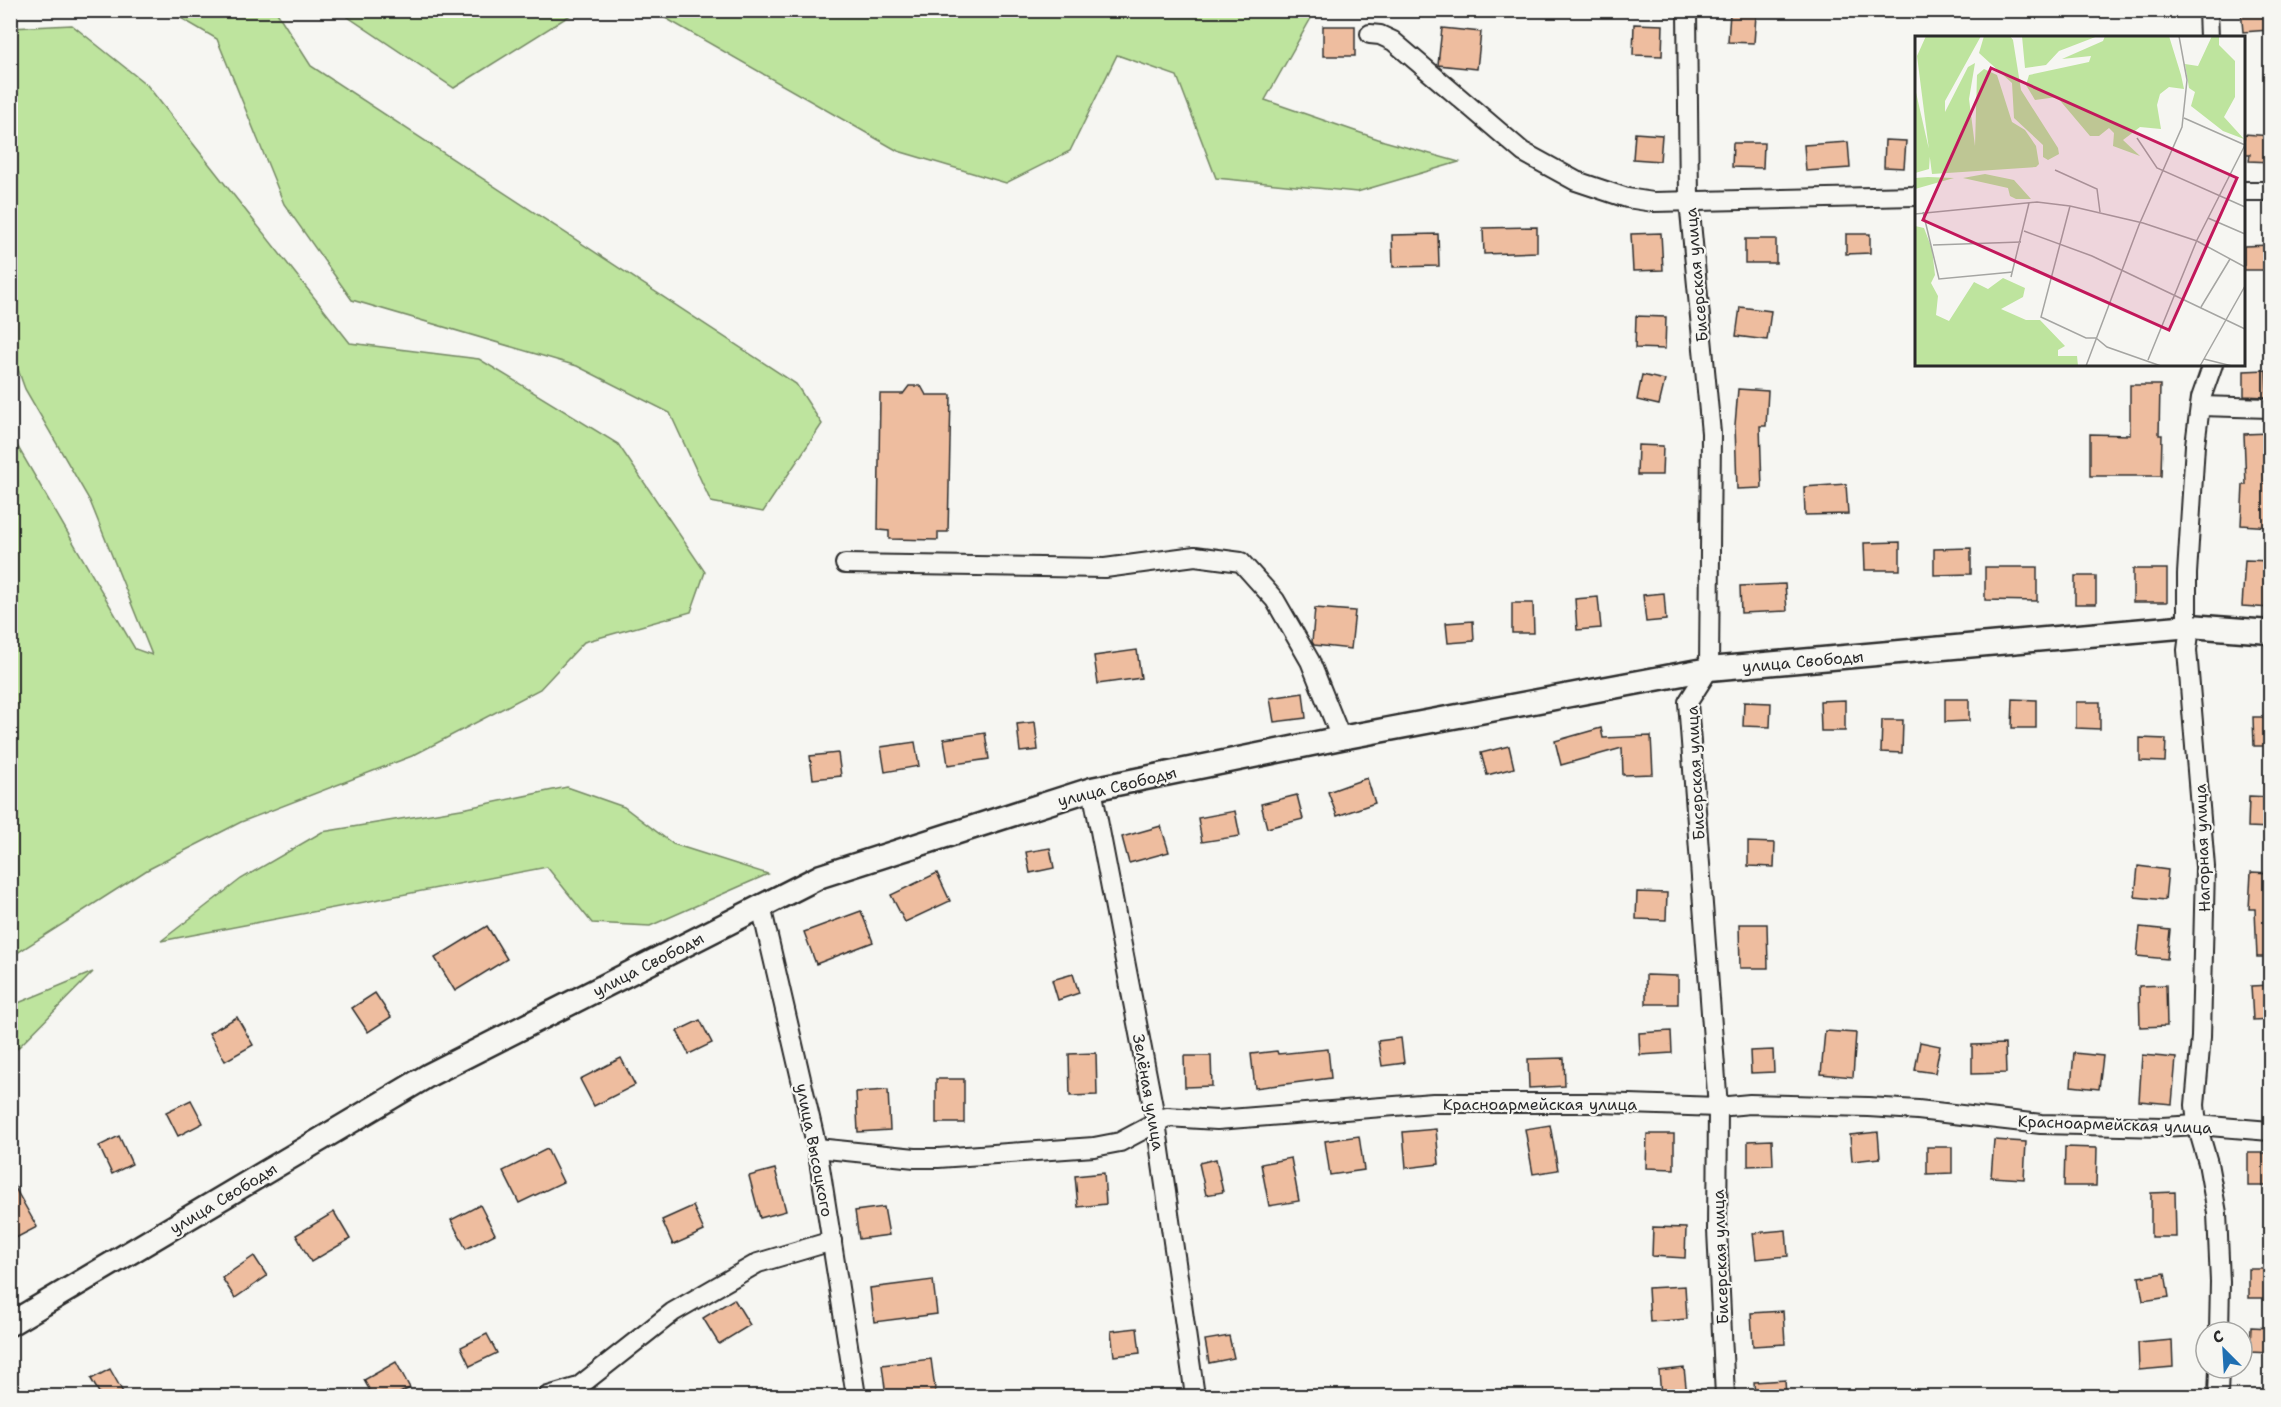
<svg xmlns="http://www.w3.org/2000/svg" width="2281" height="1407" font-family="'Shantell Sans',sans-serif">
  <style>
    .green { fill: #bee49e; stroke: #748864; stroke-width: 1.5 }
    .building { fill: #eebd9f; stroke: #2b2b2b; stroke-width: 1.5 }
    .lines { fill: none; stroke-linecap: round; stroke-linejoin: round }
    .minor-casing { stroke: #2b2b2b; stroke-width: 22 }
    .tertiary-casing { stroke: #2b2b2b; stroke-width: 27 }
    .minor { stroke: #f6f6f2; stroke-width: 18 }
    .tertiary { stroke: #f6f6f2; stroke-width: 22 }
    .labels { text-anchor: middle; stroke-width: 4.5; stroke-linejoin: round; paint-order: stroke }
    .street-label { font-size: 16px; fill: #2b2b2b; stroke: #f6f6f2 }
    .inset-road { fill: none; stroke: #a5a5a2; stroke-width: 1.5 }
    .view { fill: #c2185b; fill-opacity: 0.15; stroke: #c2185b; stroke-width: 3 }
    .inset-edge { fill: none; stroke: #2b2b2b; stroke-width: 3 }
  </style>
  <rect width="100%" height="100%" fill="#f6f6f2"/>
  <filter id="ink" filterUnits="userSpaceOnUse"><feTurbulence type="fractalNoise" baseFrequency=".0167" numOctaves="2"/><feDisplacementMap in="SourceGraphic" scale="12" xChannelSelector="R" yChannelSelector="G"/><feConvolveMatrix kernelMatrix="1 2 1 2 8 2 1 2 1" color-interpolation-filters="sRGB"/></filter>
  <g filter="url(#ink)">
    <g class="green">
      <polygon points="169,11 276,11 311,66 796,384 822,424 763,512 711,502 670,413 577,366 352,300 284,204 217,39"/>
      <polygon points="339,11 577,11 454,88"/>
      <polygon points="653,11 1315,11 1265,100 1384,141 1459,162 1357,192 1216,178 1177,76 1117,55 1070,151 1006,183 898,151"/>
      <polygon points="72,25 147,85 350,343 479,359 618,444 705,572 691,612 584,642 540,689 412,756 241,822 147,870 11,957 11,435 135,649 152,655 90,501 25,389 11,350 11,28"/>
      <polygon points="567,787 624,807 673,844 768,874 650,926 592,923 547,867 161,941 241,879 322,832 467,808"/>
      <polygon points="93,972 11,1055 11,1006"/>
    </g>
    <g class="building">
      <polygon points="2241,10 2267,10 2269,30 2243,32"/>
      <polygon points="1730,13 1756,15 1754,43 1728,42"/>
      <polygon points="1634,24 1663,25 1662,56 1633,55"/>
      <rect x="1323" y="26" width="32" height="30"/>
      <polygon points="1442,28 1481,32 1477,69 1438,65"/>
      <polygon points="1635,133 1662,135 1660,161 1633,159"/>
      <polygon points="2244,134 2271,136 2271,162 2249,161 2250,154 2244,154"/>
      <polygon points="1885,140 1906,141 1904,168 1884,167"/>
      <polygon points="1848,142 1850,168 1806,171 1804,145"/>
      <polygon points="1733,143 1764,143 1763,168 1732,167"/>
      <polygon points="1537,227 1537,252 1484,254 1483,228"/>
      <polygon points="1661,233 1663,270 1633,271 1631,234"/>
      <polygon points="1438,234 1439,266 1393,267 1392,235"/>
      <polygon points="1846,234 1870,234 1870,253 1846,254"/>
      <rect x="1745" y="239" width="31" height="24"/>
      <polygon points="2271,245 2271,270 2244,270 2244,246"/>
      <polygon points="1740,307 1771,311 1767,340 1736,336"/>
      <polygon points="1636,316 1666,317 1665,349 1635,348"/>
      <polygon points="2266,370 2267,397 2244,396 2244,371"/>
      <polygon points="1642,375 1665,380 1659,405 1637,400"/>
      <polygon points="2130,385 2160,385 2159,435 2162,435 2161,476 2090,476 2090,434 2130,435"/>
      <polygon points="909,386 921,386 926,395 951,395 948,532 938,532 938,540 889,539 889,531 878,530 880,394 903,394"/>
      <polygon points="1738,389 1768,391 1766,426 1760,426 1762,488 1737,489 1735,425"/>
      <polygon points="2270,433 2271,527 2241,525 2243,485 2246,485 2244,434"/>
      <polygon points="1638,445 1663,446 1662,475 1637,475"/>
      <polygon points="1846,484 1848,514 1805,515 1804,487"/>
      <polygon points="1900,542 1900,570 1865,570 1864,543"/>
      <polygon points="1971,548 1971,574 1934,575 1934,549"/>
      <polygon points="2245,560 2271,561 2270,608 2242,606"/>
      <polygon points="1985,567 2037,567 2037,601 1985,600"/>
      <rect x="2133" y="569" width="34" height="33"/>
      <rect x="2075" y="576" width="21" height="28"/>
      <polygon points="1785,584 1787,611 1741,613 1740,586"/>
      <polygon points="1664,593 1666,620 1646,622 1643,595"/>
      <polygon points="1598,597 1601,628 1577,630 1575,599"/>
      <polygon points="1512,603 1533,603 1534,633 1512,633"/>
      <polygon points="1315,608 1355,611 1351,649 1314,645 1312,642"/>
      <polygon points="1473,621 1474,641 1448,643 1446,623"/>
      <polygon points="1137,650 1141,678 1098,684 1094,656"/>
      <polygon points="1303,693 1306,718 1274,722 1270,698"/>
      <polygon points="1945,699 1969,699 1969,721 1945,722"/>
      <polygon points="2013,699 2036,700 2036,728 2012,728"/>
      <polygon points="1845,700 1845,731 1821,731 1820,701"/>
      <polygon points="1744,702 1771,703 1770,727 1743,726"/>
      <polygon points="2076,702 2100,702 2100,729 2076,728"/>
      <polygon points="2253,717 2271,717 2271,746 2254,746"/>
      <polygon points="1882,720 1903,720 1902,753 1881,752"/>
      <polygon points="1035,722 1038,750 1020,752 1017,724"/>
      <polygon points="1601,728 1603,738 1651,736 1653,774 1623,775 1622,748 1561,765 1555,741"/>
      <polygon points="985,733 989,759 948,765 944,739"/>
      <polygon points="2140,738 2166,739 2165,762 2140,761"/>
      <polygon points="915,742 919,766 885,772 881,747"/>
      <polygon points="1509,746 1514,768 1487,775 1481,753"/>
      <polygon points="838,753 841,776 813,779 810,756"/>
      <polygon points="1367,778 1375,803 1337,816 1328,792"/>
      <polygon points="1297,795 1303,819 1267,828 1261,804"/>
      <polygon points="2249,796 2271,797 2271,828 2248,827"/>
      <polygon points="1235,811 1240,836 1202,842 1198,818"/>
      <polygon points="1161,826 1169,852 1129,863 1122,837"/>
      <polygon points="1748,842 1775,843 1774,867 1748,866"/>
      <polygon points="1050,848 1054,868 1030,873 1026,852"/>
      <polygon points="2138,866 2168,870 2165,900 2135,897"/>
      <polygon points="2251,872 2271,873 2271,957 2257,957 2255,909 2249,909"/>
      <polygon points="937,873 950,901 905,922 891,895"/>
      <polygon points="1637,892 1667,893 1666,920 1636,919"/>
      <polygon points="861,911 873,942 816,964 804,932"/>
      <polygon points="1739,924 1767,924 1768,968 1740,968"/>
      <polygon points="487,926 507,959 455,991 435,958"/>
      <polygon points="2140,927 2170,930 2167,959 2137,956"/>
      <polygon points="1073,974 1079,993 1058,1000 1052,980"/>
      <polygon points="1646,975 1678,976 1678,1004 1646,1004"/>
      <polygon points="2166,985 2167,1026 2140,1027 2139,986"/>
      <polygon points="2271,985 2271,1019 2253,1020 2251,986"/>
      <polygon points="375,993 391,1017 368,1032 352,1008"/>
      <polygon points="237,1017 253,1045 225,1061 209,1033"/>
      <polygon points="700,1020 712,1043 689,1054 677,1031"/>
      <polygon points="1671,1031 1672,1053 1640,1055 1639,1033"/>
      <polygon points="1825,1031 1856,1033 1853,1077 1821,1074"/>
      <polygon points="1401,1038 1404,1063 1382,1066 1378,1041"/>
      <polygon points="1920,1042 1940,1046 1935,1073 1915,1070"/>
      <polygon points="2005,1044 2006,1073 1972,1074 1972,1045"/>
      <polygon points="1328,1049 1331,1078 1255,1088 1251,1054 1277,1051 1278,1054"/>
      <polygon points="1773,1050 1774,1072 1751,1073 1750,1051"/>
      <polygon points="1096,1053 1097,1095 1070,1096 1069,1054"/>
      <polygon points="2074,1053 2103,1056 2099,1089 2071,1086"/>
      <polygon points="2142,1055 2176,1058 2172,1104 2139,1101"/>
      <polygon points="1184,1056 1211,1056 1212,1086 1185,1087"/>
      <polygon points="621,1058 635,1085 594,1106 580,1079"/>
      <polygon points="1564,1058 1565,1086 1529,1088 1528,1059"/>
      <rect x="936" y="1079" width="28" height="44"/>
      <polygon points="888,1090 890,1130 858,1132 856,1092"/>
      <polygon points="191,1100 203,1123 178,1136 166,1112"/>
      <polygon points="1550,1125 1558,1170 1533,1174 1525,1129"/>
      <polygon points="1436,1129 1439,1164 1406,1168 1403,1132"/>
      <polygon points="1878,1132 1880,1158 1852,1161 1850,1135"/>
      <polygon points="1647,1134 1674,1134 1674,1169 1646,1168"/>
      <polygon points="119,1136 132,1164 112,1174 99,1146"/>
      <polygon points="1359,1136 1364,1170 1330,1175 1325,1141"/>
      <polygon points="1772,1140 1773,1165 1748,1166 1748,1141"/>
      <polygon points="1994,1140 2026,1142 2024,1179 1991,1177"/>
      <polygon points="1927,1147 1952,1147 1952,1173 1927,1174"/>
      <polygon points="2065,1147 2097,1148 2096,1186 2064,1186"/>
      <polygon points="547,1149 563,1182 519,1203 503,1171"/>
      <rect x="2248" y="1153" width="23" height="33"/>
      <polygon points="1291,1158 1299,1201 1269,1206 1261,1164"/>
      <polygon points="1216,1159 1223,1192 1206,1195 1199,1163"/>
      <polygon points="775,1169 786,1211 760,1218 749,1176"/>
      <polygon points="1104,1173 1106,1204 1078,1207 1075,1176"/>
      <polygon points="10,1179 37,1227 10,1241"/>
      <polygon points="2175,1192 2176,1237 2151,1237 2151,1193"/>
      <polygon points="480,1205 495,1234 466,1249 451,1220"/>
      <polygon points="693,1206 704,1231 673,1245 662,1220"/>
      <polygon points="884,1207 889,1235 859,1239 855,1211"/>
      <polygon points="334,1212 350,1239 311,1262 296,1235"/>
      <polygon points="1653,1227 1686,1228 1685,1258 1652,1256"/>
      <polygon points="1786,1230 1788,1256 1756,1259 1753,1233"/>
      <polygon points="254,1256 267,1276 235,1298 222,1278"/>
      <rect x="2249" y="1269" width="22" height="29"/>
      <polygon points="2165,1273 2169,1297 2143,1301 2139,1277"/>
      <polygon points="933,1280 937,1314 874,1322 870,1288"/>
      <polygon points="1685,1286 1687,1319 1650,1322 1648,1288"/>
      <polygon points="734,1299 750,1325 719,1344 703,1318"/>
      <polygon points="1783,1311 1785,1344 1753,1346 1751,1313"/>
      <polygon points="2251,1327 2271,1328 2271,1353 2250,1352"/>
      <polygon points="1137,1328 1140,1353 1114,1356 1111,1331"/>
      <polygon points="487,1334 497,1353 470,1366 461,1347"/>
      <polygon points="1229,1336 1234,1358 1209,1363 1205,1340"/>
      <polygon points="2172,1340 2173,1367 2139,1370 2138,1343"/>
      <polygon points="931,1359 936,1396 886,1396 882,1365"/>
      <polygon points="396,1362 410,1388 394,1396 373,1396 364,1380"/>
      <polygon points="1684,1368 1687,1396 1661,1396 1659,1371"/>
      <polygon points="110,1369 125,1396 101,1396 91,1379"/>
      <polygon points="1785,1380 1786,1396 1755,1396 1754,1382"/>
    </g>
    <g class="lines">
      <g class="minor-casing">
        <g id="minor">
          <polyline points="1687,10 1689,201 1711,433 1709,669 1688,702 1718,1107 1717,1230 1725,1396"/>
          <polyline points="2208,10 2209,38"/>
          <polyline points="1370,34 1380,35 1393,41 1523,152 1576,181 1627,198 1653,202 1916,196"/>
          <polyline points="2244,191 2270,191"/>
          <polyline points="2213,364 2201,398 2195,445 2187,574 2187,617 2190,626 2187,650 2205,867 2201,1037 2195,1105 2197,1125 2208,1163 2217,1213 2220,1282 2219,1332"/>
          <polyline points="2200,406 2270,408"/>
          <polyline points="845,564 1105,568 1195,556 1241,562 1275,600 1310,661 1341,738"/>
          <polyline points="1092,789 1156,1122 1195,1396"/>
          <polyline points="761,906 817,1148 856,1396"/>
          <polyline points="817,1148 915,1158 938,1158 1094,1147 1120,1142 1167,1117 1217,1120 1433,1103 1599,1103 1718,1107 1750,1104 1868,1107 1918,1110 2041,1124 2162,1127 2197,1125 2270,1131"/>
          <polyline points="10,1391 15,1396"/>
          <polyline points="548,1396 578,1387 673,1312 758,1263 832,1241"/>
          <polyline points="2218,1396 2219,1368"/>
        </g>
      </g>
      <g class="tertiary-casing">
        <polyline id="tertiary" points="10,1324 429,1075 821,876 1092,789 1341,738 1709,669 2190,626 2270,632"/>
      </g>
      <use href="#minor" class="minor"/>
      <use href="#tertiary" class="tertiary"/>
    </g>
  </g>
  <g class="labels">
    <g class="street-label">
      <text transform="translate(1696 275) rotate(-95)" y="6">Бисерская улица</text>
      <text transform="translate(1803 661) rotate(-5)" y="6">улица Свободы</text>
      <text transform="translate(1695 773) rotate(-93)" y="6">Бисерская улица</text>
      <text transform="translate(1117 786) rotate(-14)" y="6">улица Свободы</text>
      <text transform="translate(2202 848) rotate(-92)" y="6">Нагорная улица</text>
      <text transform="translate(648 964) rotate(-27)" y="6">улица Свободы</text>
      <text transform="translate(1149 1092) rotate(80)" y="6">Зелёная улица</text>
      <text x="1540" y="1110">Красноармейская улица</text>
      <text transform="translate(2115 1124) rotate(2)" y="6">Красноармейская улица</text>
      <text transform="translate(815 1150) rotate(79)" y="6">улица Высоцкого</text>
      <text transform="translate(223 1198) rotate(-31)" y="6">улица Свободы</text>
      <text transform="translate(1720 1257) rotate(-92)" y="6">Бисерская улица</text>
    </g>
  </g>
  <g transform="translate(1915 36)">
    <rect width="330" height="330" fill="#f6f6f2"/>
    <path d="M11,0H66L30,65V76L53,31L60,27L54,63L60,110L62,39L69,33L82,39L97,86L110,94L121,110L124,128L121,131L17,138L2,20ZM69,0H95L98,4L106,54L143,112L144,118L133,124L128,121V109L99,82L97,47L64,17ZM107,0H183L144,15L131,29L110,32ZM190,0H254L266,39L269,53L254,51L245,58L242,69L246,93L225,91L208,104L225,120L198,110L199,97L194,92L184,100H175L142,61L120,64L111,49L114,39L174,26L176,20L147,23L188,5ZM297,0H304V9L320,25V61L309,81L329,103L308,95L276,70L280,56L274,52L270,28L283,30ZM0,52L15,118L14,133L0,137ZM70,138L99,144L116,163H101L95,160L93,152L48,142ZM0,142L13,141L39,142L0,153ZM0,190L9,192L17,213L20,239L16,247L23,260L21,279L34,285L59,246L73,253L88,242L110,252L108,261L86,273L111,284H125L150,310L143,314V320H162L163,330H0Z" fill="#bee49e"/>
    <path class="inset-road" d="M269,82L330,109M222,102L242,132L330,171M140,134L182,153L185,176M155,170L126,281L171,302H181L192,311L246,330M8,176L24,243L98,236M0,178L122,166L155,170L228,187L282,205L330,231M293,182L330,198M109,195L177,220L330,293M18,209L106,206M96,241L114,167M286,271L315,223M289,323L317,330M233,324L282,204L330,109M171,330L224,189L267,91L272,44L264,0M285,330L330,250"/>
    <path class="view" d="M76,32L322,142L254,294L8,184Z"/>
    <rect width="330" height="330" class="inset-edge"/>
  </g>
  <rect width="2281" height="1407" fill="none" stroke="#f6f6f2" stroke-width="36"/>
  <rect x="18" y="18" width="2245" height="1371" fill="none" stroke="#2b2b2b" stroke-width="2" filter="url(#ink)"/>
  <g transform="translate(2224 1350) rotate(336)"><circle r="28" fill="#f6f6f2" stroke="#a5a5a2" stroke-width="1.5"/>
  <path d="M0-4.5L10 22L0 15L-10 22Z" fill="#1f6fb2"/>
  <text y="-9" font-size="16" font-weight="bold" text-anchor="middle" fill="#2b2b2b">С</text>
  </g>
</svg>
